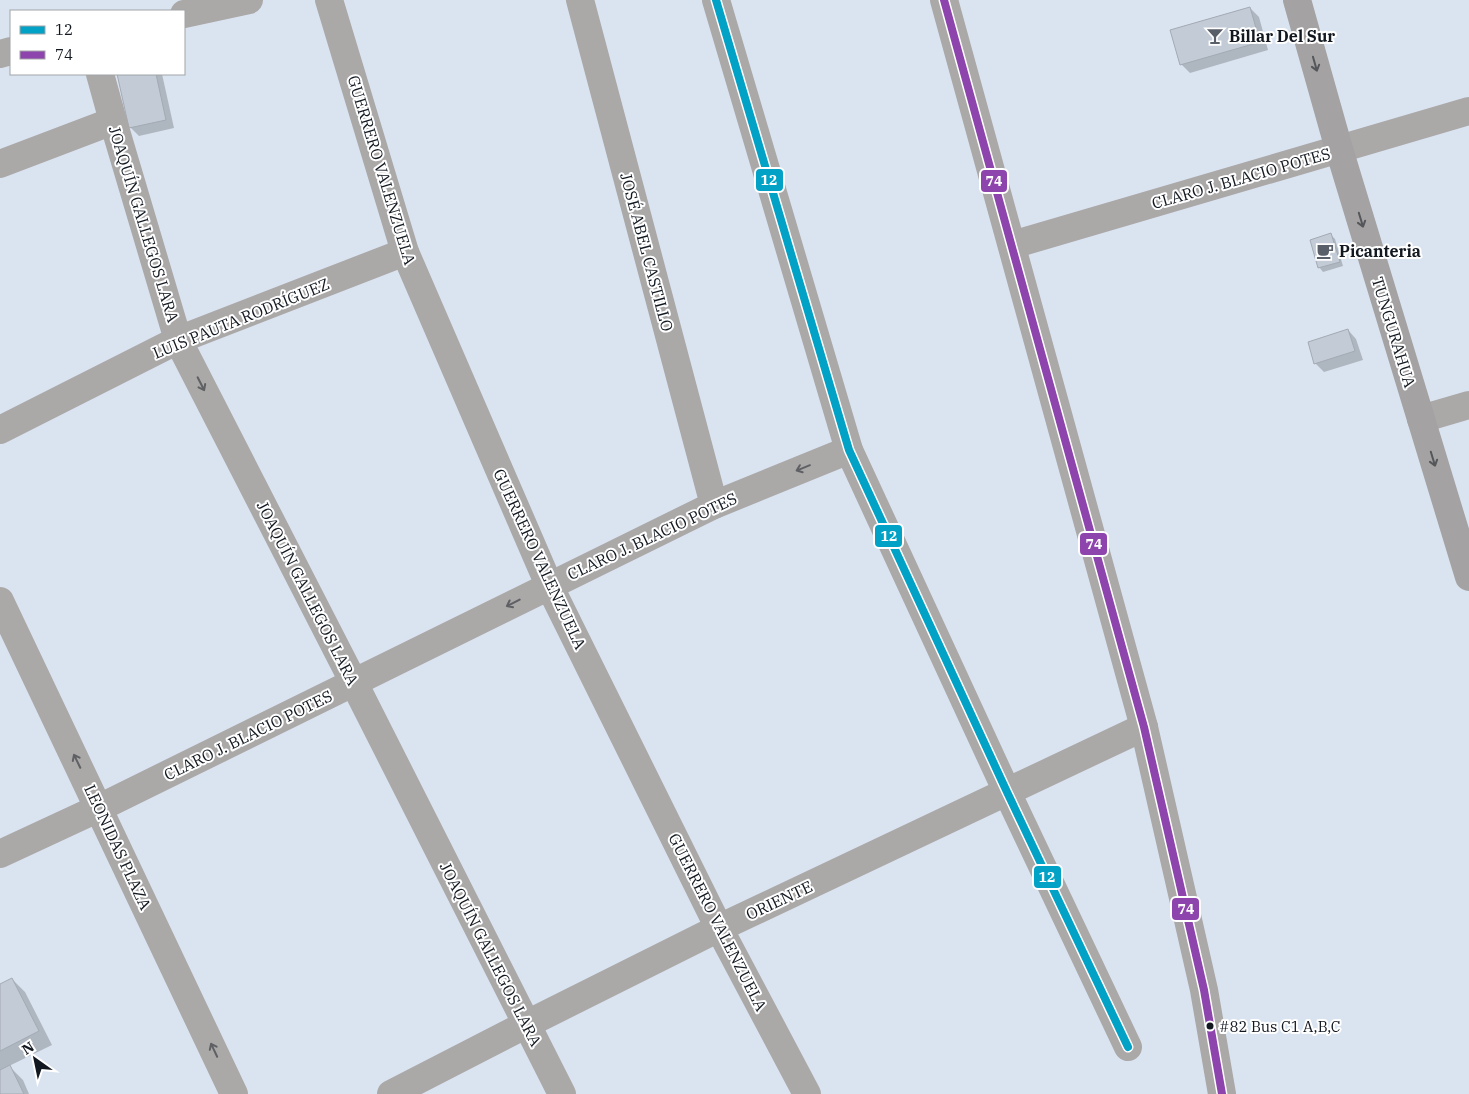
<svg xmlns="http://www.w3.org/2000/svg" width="1469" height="1094" font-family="'IBM Plex Serif',serif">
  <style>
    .shadow { fill: #0003 }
    .building { fill: #c3cbd6; stroke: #a3aab4 }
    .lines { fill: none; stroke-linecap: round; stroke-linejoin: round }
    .minor { stroke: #aba8a8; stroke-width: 28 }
    .major { stroke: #a4a2a2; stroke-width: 28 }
    .bus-1-casing { stroke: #fff; stroke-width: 11 }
    .bus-2-casing { stroke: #fff; stroke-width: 11 }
    .bus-1 { stroke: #01a2c5; stroke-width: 8 }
    .bus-2 { stroke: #8e44ad; stroke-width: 8 }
    .oneway { stroke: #54565a }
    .oneway2 { stroke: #5e6064 }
    .bus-dot { fill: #121820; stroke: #fff; stroke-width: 2 }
    .labels { text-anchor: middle; stroke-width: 4; stroke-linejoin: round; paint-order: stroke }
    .bus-label { font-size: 15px; fill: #121820; stroke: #fff; text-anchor: start }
    .poi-label { font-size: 16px; font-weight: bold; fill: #121820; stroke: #fff; text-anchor: start }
    .street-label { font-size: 16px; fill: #121820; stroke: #fff }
    .line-badge { stroke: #fff; stroke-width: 2 }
    .badge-label { font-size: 14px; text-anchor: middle; font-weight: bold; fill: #fff }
  </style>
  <rect width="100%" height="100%" fill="#dae4f1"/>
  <g class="shadow">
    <polygon points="1250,8 1259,17 1268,50 1190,73 1181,64"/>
    <polygon points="118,74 162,74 174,128 139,136 130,127"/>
    <polygon points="1331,235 1335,239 1343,266 1323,272 1319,267"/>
    <polygon points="1348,330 1356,339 1363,360 1324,372 1315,363"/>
    <polygon points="12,979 25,992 52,1045 9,1066 23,1080 29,1094 0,1094 0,985"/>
  </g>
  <g class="building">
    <polygon points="1250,7 1260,42 1180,65 1170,30"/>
    <polygon points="117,74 156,74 166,120 129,128"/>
    <polygon points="1331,233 1340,262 1318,268 1310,240"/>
    <polygon points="1348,329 1355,351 1314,364 1308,342"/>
    <polygon points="12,978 39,1031 0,1051 0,984"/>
    <polygon points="10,1065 24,1094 0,1094 0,1070"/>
  </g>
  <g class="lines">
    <g class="minor">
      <polyline points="329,0 405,252 549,585 719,928 807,1094"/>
      <polyline points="580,0 714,505"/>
      <polyline points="716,0 849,450 1007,792 1128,1047"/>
      <polyline points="944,0 1144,727 1204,990 1222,1094"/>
      <polyline points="184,14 249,0"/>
      <polyline points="0,54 11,51"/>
      <polyline points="100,74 113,121 178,340 354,683 562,1094"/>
      <polyline points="0,164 113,121"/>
      <polyline points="1012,245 1469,111"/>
      <polyline points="1421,419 1469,405"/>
      <polyline points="0,430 178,340 405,252"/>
      <polyline points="0,601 234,1094"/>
      <polyline points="0,854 99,808 714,505 849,450"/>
      <polyline points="391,1094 527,1024 719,928 1144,727"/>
    </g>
    <polyline class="major" points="1297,0 1339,149 1469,577"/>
    <g class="bus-1-casing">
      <polyline id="bus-1" points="716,0 849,450 1007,792 1128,1047"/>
    </g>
    <g class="bus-2-casing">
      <polyline id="bus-2" points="944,0 1144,727 1204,990 1222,1094"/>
    </g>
    <use href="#bus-1" class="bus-1"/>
    <use href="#bus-2" class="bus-2"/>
  </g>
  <defs><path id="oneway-shaft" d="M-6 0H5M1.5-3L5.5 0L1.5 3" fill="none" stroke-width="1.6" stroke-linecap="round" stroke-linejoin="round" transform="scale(1.25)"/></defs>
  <g class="oneway">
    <use href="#oneway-shaft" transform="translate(1315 64) rotate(74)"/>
    <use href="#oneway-shaft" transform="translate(1361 220) rotate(73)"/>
    <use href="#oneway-shaft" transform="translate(1433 459) rotate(73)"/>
  </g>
  <g class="oneway2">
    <use href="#oneway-shaft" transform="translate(201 384) rotate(63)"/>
    <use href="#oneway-shaft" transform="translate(803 468) rotate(158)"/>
    <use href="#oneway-shaft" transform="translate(513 603) rotate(153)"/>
    <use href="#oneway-shaft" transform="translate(77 761) rotate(-116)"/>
    <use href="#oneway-shaft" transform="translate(214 1050) rotate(-115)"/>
  </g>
  <defs>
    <g id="bar-bare" transform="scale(1.35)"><path d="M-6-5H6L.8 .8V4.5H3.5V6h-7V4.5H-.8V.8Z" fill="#585f69" stroke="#fff" stroke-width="2.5" paint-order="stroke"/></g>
    <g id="cafe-bare" transform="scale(1.35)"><path d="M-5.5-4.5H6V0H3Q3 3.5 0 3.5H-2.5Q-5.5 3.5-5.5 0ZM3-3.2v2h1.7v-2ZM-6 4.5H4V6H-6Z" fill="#585f69" stroke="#fff" stroke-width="2.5" paint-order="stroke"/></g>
  </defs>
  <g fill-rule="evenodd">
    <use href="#bar-bare" x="1215" y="36"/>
    <use href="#cafe-bare" x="1325" y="251"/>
  </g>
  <circle class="bus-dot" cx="1210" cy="1026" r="4.5"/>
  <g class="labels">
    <g class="bus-label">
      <text x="1219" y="1032">#82 Bus C1 A,B,C</text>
    </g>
    <g class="poi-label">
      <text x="1229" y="42">Billar Del Sur</text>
      <text x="1339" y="257">Picanteria</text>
    </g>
    <g class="street-label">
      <text transform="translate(382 170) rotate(73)" y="6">GUERRERO VALENZUELA</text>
      <text transform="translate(1241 178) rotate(-16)" y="6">CLARO J. BLACIO POTES</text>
      <text transform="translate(144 224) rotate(73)" y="6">JOAQUÍN GALLEGOS LARA</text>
      <text transform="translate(647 252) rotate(75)" y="6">JOSÉ ABEL CASTILLO</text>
      <text transform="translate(241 318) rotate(-22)" y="6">LUIS PAUTA RODRÍGUEZ</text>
      <text transform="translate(1394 332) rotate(73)" y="6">TUNGURAHUA</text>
      <text transform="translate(652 536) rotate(-25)" y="6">CLARO J. BLACIO POTES</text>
      <text transform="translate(540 559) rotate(65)" y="6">GUERRERO VALENZUELA</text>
      <text transform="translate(308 593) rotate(63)" y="6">JOAQUÍN GALLEGOS LARA</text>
      <text transform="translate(248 735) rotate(-26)" y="6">CLARO J. BLACIO POTES</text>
      <text transform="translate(118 847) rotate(65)" y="6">LEONIDAS PLAZA</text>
      <text transform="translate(779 900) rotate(-25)" y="6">ORIENTE</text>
      <text transform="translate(718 922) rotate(63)" y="6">GUERRERO VALENZUELA</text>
      <text transform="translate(491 954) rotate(63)" y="6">JOAQUÍN GALLEGOS LARA</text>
    </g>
  </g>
  <g class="line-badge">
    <rect x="755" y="168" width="29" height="24" rx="5" fill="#01a2c5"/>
    <rect x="980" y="169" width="28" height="24" rx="5" fill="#8e44ad"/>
    <rect x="874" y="524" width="29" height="24" rx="5" fill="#01a2c5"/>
    <rect x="1079" y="532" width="29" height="24" rx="5" fill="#8e44ad"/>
    <rect x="1033" y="865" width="29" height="24" rx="5" fill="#01a2c5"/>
    <rect x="1171" y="897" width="29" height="24" rx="5" fill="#8e44ad"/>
  </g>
  <g class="badge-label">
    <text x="769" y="185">12</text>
    <text x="994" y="186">74</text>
    <text x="889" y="541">12</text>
    <text x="1094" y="549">74</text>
    <text x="1047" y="882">12</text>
    <text x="1186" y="914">74</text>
  </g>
  <rect x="10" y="10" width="175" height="65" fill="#ffffff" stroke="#a0a3a6"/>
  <rect x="20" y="26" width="25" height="8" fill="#01a2c5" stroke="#a0a3a6"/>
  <text x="55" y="35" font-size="15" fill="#121820">12</text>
  <rect x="20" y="51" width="25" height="8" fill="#8e44ad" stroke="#a0a3a6"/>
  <text x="55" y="60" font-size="15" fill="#121820">74</text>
  <g transform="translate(35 1059) rotate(327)" stroke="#ffffff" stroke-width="4" paint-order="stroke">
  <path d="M0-4L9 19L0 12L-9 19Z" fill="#121820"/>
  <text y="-8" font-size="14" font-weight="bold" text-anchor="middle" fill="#121820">N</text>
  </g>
</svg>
